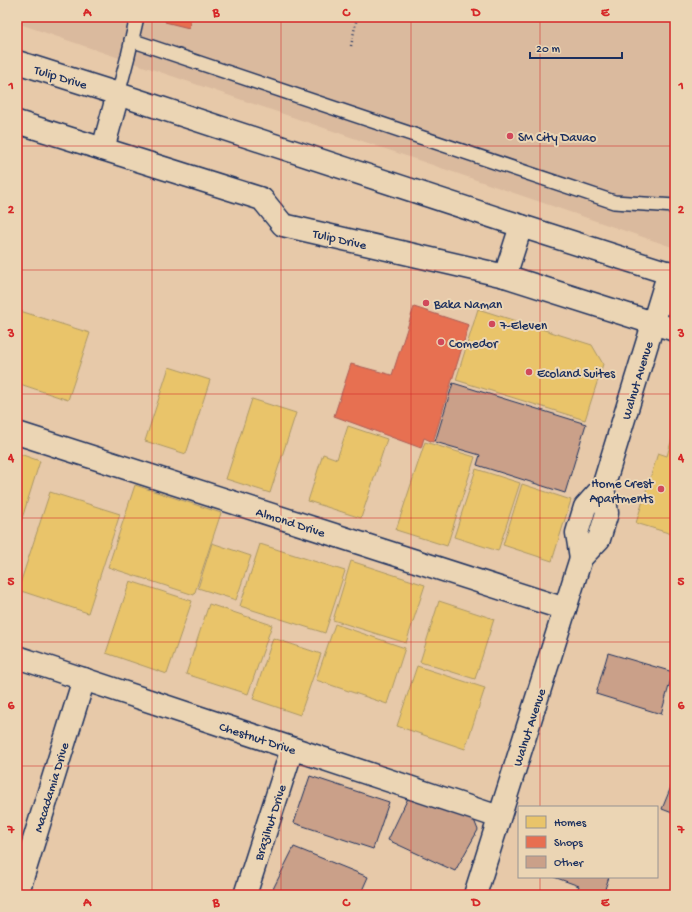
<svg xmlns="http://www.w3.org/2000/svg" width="692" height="912" font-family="'Gochi Hand',sans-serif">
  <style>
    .built { fill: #daba9e }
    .homes { fill: #e9c46a; stroke: #ab9766 }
    .shops { fill: #e76f51; stroke: #aa5c55 }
    .building { fill: #caa089; stroke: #1b2f5e }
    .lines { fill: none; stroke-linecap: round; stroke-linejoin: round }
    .service-casing { stroke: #1b2f5e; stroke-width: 16 }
    .minor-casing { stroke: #1b2f5e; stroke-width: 25 }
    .secondary-casing { stroke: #1b2f5e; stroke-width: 25 }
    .path { stroke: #1b2f5e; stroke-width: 2.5; stroke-dasharray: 1 3; stroke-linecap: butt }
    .service { stroke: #ebd5b4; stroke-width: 13 }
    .minor { stroke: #ebd5b4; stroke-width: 22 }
    .secondary { stroke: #ebd5b4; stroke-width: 22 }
    .grid { fill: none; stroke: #d62828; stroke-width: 1; stroke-opacity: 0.55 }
    .poi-dot { fill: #d1495b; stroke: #ebd5b4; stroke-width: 1.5 }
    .labels { text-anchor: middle; stroke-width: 4; stroke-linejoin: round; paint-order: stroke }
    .street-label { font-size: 13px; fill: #1b2f5e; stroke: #ebd5b4 }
    .poi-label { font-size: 13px; fill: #1b2f5e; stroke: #ebd5b4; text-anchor: start }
    .neatline { fill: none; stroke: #d62828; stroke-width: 1.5 }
    .grid-label { font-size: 13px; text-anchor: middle; font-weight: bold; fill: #d62828 }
  </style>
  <rect width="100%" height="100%" fill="#e7c9a9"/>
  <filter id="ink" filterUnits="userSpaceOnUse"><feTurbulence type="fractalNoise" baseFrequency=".025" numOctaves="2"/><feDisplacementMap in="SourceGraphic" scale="8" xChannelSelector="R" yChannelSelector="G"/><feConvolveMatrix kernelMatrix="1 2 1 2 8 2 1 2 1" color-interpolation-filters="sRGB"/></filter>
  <g filter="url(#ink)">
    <polygon class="built" points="17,17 675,17 675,248 17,23"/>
    <g class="homes">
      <polygon points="478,309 592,345 603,364 585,420 456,380"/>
      <polygon points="17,310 90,333 68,400 17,383"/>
      <polygon points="169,367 210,380 186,454 145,441"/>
      <polygon points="252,399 296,413 270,493 226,479"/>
      <polygon points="348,426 387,439 361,518 308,501 323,454 337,459"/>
      <polygon points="675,428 675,535 636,523 658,453 667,456"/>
      <polygon points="425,442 475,457 447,546 396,530"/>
      <polygon points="17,453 40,461 18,531 17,531"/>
      <polygon points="476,469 520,483 498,551 454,537"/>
      <polygon points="522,484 571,500 552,561 503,545"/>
      <polygon points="135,485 221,513 194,595 108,567"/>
      <polygon points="50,492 120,514 88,613 18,590"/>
      <polygon points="212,543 251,556 236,600 198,588"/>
      <polygon points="260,544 345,571 325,633 240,606"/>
      <polygon points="351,561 425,585 406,643 333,620"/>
      <polygon points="130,581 192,601 167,674 106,653"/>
      <polygon points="439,601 494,619 475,679 420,662"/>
      <polygon points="209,604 272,625 248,694 186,674"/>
      <polygon points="335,624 405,648 387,704 316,680"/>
      <polygon points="273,638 321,654 300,715 253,699"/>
      <polygon points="417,666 485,688 465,749 397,726"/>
    </g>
    <g class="shops">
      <polygon points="167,17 191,17 189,28 165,22"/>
      <polygon points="414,307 469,325 433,442 424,438 421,448 334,416 351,364 392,375"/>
    </g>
    <g class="building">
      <polygon points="453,383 586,424 565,493 477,465 480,455 435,442"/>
      <polygon points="608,653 673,672 661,714 596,694"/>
      <polygon points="310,776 389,802 373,849 294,823"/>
      <polygon points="675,777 675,814 662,809"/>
      <polygon points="409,796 472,815 478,830 455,871 388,840"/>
      <polygon points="294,847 368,877 360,895 270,895"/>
      <polygon points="554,877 609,877 603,895 575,895 579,886"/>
    </g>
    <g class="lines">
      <g class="service-casing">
        <g id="service">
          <polyline points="131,40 614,202 675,206"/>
          <polyline points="118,94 128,56 137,17"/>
        </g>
      </g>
      <g class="minor-casing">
        <g id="minor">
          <polyline points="17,433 565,609"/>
          <polyline points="581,558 577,533 585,507 603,487"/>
          <polyline points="17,657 499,817"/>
          <polyline points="17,895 84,679"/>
          <polyline points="245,895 292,749"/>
          <polyline points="475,895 581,558 599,539 607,513 603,487 669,272"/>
        </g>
      </g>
      <g class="secondary-casing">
        <g id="secondary">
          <polyline points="17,62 118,94 521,226 675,275"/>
          <polyline points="17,122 262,199 283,225 505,276 675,330"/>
          <polyline points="103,149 118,94"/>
          <polyline points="505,276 521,226"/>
        </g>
      </g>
      <polyline class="path" points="351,46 357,17"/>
      <use href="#service" class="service"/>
      <use href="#minor" class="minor"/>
      <use href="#secondary" class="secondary"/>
    </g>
  </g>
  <path class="grid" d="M152,17V895M281,17V895M411,17V895M540,17V807M17,146H675M17,270H675M17,394H675M17,518H675M17,642H675M17,766H675M540,877V895"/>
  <g class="poi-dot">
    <circle cx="510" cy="136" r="4"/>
    <circle cx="426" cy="303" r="4"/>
    <circle cx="492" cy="324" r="4"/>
    <circle cx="441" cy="342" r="4"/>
    <circle cx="529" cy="372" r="4"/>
    <circle cx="661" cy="489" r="4"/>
  </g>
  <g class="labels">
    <g class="street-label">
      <text transform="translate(61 76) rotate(17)" y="5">Tulip Drive</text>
      <text transform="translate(340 238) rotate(13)" y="5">Tulip Drive</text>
      <text transform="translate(636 380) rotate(-73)" y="5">Walnut Avenue</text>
      <text transform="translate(291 521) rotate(18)" y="5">Almond Drive</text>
      <text transform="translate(528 727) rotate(-72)" y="5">Walnut Avenue</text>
      <text transform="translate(258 737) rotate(18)" y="5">Chestnut Drive</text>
      <text transform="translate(50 787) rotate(-73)" y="5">Macadamia Drive</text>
      <text transform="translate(269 822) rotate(-72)" y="5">Brazilnut Drive</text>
    </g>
    <g class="poi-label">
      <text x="518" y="141">SM City Davao</text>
      <text x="434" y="308">Baka Naman</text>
      <text x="500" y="329">7-Eleven</text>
      <text x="449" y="347">Comedor</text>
      <text x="537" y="377">Ecoland Suites</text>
      <text x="653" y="487" text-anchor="end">Home Crest<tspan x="653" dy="15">Apartments</tspan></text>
    </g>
  </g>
  <rect width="692" height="912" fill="none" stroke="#ebd5b4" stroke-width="44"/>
  <rect x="518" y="806" width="140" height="72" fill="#ebd5b4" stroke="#989392"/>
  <rect x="526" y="816" width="20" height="12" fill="#e9c46a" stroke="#989392"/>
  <text x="554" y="826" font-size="12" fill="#1b2f5e">Homes</text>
  <rect x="526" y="836" width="20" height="12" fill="#e76f51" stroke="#989392"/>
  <text x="554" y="846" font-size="12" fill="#1b2f5e">Shops</text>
  <rect x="526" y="856" width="20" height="12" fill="#caa089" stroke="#989392"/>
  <text x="554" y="866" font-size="12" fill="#1b2f5e">Other</text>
  <path d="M530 52v6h92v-6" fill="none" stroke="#1b2f5e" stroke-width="2"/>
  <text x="536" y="52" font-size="12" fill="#1b2f5e" stroke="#ebd5b4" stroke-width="3" paint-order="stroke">20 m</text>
  <rect x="22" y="22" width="648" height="868" class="neatline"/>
  <g class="grid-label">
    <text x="87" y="16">A</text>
    <text x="216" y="16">B</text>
    <text x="346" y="16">C</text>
    <text x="476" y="16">D</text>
    <text x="605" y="16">E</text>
    <text x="11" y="89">1</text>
    <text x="681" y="89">1</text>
    <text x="11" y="213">2</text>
    <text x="681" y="213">2</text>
    <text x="11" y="337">3</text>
    <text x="681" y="337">3</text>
    <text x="11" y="461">4</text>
    <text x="681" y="461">4</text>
    <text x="11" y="585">5</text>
    <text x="681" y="585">5</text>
    <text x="11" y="709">6</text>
    <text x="681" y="709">6</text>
    <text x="11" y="833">7</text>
    <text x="681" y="833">7</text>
    <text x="87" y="906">A</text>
    <text x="216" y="906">B</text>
    <text x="346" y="906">C</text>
    <text x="476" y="906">D</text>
    <text x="605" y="906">E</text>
  </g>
</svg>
